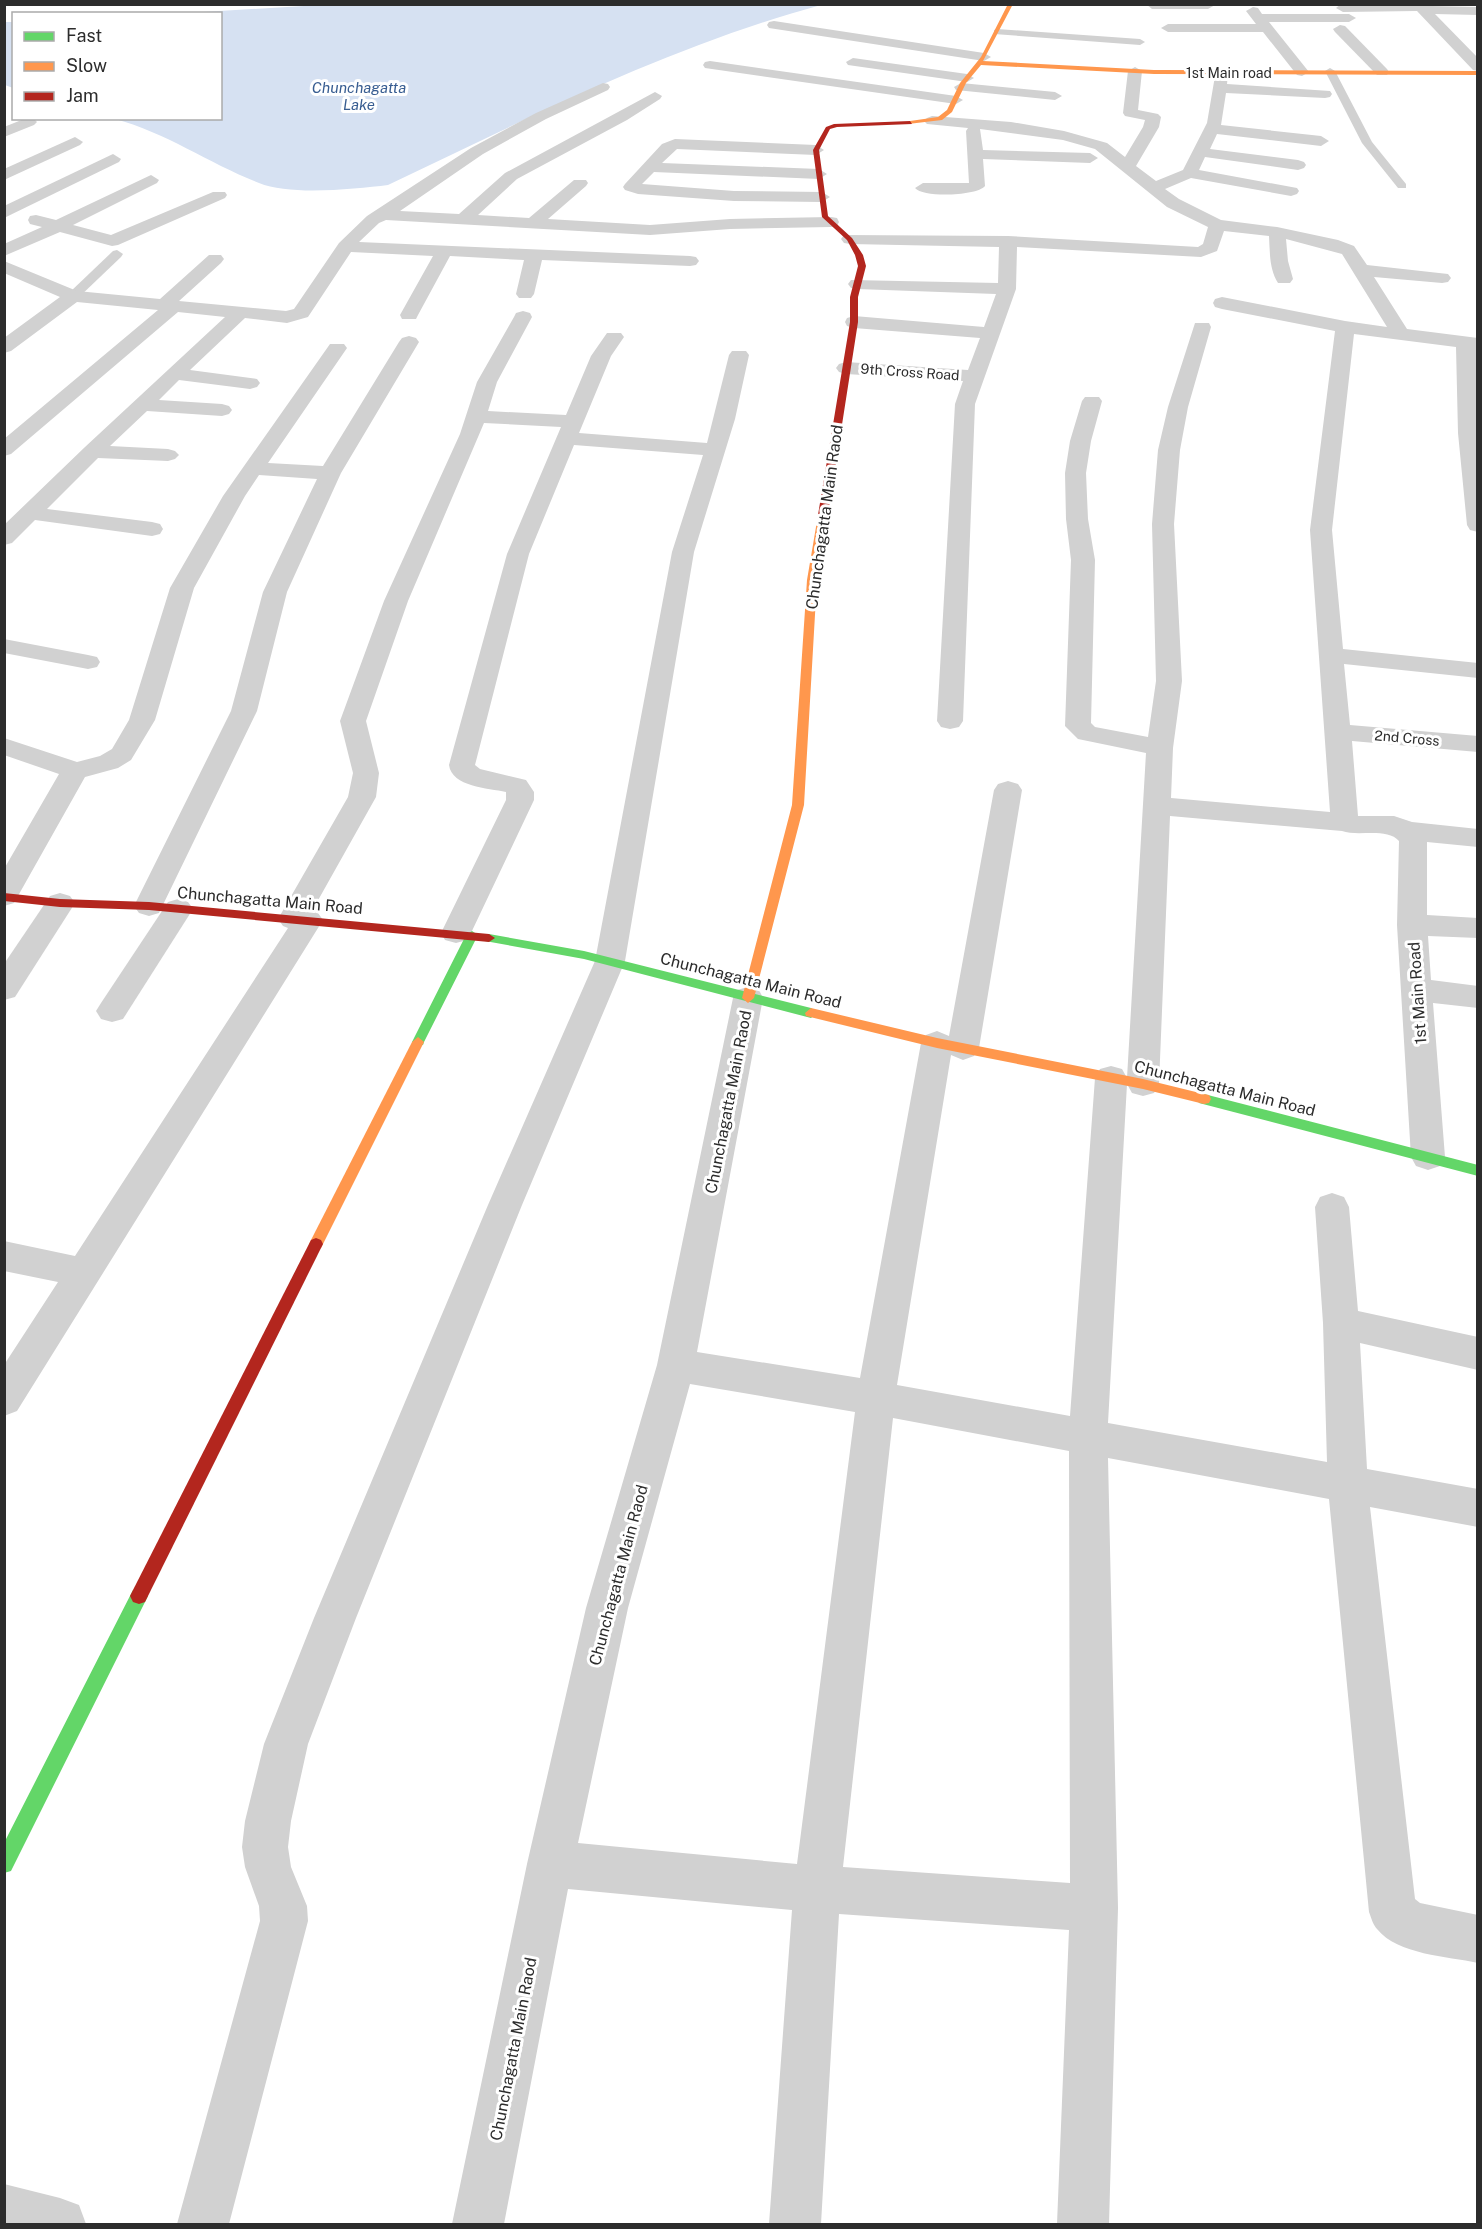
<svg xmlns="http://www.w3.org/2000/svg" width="1482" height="2229" font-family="'Public Sans',sans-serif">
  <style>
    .water { fill: #d6e1f2 }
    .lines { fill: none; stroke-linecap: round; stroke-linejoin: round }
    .lane { fill: #d1d1d1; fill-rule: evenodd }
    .street { fill: #d1d1d1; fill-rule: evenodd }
    .fast { fill: #63d668; fill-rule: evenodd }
    .slow { fill: #ff974d; fill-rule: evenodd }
    .jam { fill: #b3261e; fill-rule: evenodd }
    .labels { text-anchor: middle; stroke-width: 6; stroke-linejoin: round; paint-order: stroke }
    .far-street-label { font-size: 14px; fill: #2c2c2c; stroke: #fff }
    .far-water-label { font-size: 15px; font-style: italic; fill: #385d91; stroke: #fff }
    .street-label { font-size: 16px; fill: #2c2c2c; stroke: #fff }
  </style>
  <rect width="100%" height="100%" fill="#fff"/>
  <g class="water">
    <path d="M337,4L821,5C671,46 528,118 388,185C355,189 290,196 259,183C210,164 167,133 115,119L220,118V14L186,13Z"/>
    <polygon points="5,22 13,22 13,88 5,85"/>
  </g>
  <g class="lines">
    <g class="lane">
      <polygon points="997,29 1140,39 1145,42 1140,45 994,34 994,30"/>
      <polygon points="1330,68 1335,71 1372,142 1406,184 1406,188 1398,188 1362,143 1325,71"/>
      <polygon points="117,250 123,254 121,257 77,299 69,299 67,296 69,293 113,251"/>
    </g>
    <g class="street">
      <polygon points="1146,4 1214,4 1215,5 1208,9 1152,9"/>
      <polygon points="1341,4 1478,7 1478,15 1435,14 1478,58 1478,71 1473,70 1417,11 1343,12 1336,8"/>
      <polygon points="1253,7 1258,8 1262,14 1349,14 1356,18 1349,22 1269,22 1309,72 1302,76 1297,75 1263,32 1168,32 1161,28 1168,24 1256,24 1246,11"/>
      <polygon points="774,21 984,53 991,57 984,61 769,28 767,25 769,22"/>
      <polygon points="1340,25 1345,26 1387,69 1389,72 1387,75 1377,75 1335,32 1333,29"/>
      <polygon points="853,58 967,74 974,78 967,82 848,65 846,62"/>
      <polygon points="710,61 956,96 963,100 956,104 705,68 703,65 705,62"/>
      <path d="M1135,67L1142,71L1138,110L1158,114L1161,117L1159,127L1136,166L1156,181L1183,170L1207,123L1216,70H1226L1228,73L1227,84L1330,91L1332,94L1330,97L1325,98L1226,93L1221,125L1321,136L1329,141L1321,146L1217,134L1210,149L1298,160L1304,162L1306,165L1304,168L1298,170L1205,157L1199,170L1297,188L1299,191L1297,194L1291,196L1191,178L1165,189L1179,199L1221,220L1277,227L1338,240L1354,246L1367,265L1448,274L1451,278L1448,282L1442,283L1374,277L1407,329L1478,338V532L1470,530L1467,525L1458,433L1456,347L1354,334L1332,530L1343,649L1478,663V678L1344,664L1350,725L1478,736V752L1352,741L1358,816H1394L1412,822L1478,829V847L1427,842V915L1478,918V938L1428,936L1431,980L1478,986V1008L1433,1003L1445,1157L1440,1166L1428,1170L1416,1166L1411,1157L1397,925L1399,841C1387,827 1358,837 1342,831L1170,816L1159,1084L1154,1093L1143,1096L1132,1093L1127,1084L1108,1423L1327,1462L1323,1323L1315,1207L1320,1197L1332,1193L1344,1197L1349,1207L1358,1311L1478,1337V1370L1360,1343L1367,1469L1478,1489V1527L1370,1507L1415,1899L1420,1903L1478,1915V1963C1447,1956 1398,1955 1377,1929C1373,1925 1371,1917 1369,1912L1329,1499L1108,1458L1118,1908L1109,2224H1057L1069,1930L839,1914L821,2224H769L792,1910L568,1889L504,2224H452L527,1864L586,1608L657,1365L733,998L737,990L748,987L759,990L763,998L697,1352L860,1378L921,1043L926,1035L937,1031L949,1036L994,790L998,784L1008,781L1018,784L1022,790L979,1048L974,1056L963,1060L951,1055L897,1385L1070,1416L1095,1078L1100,1069L1111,1066L1122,1069L1127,1078L1146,753L1078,739L1065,726L1071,560L1066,519L1065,473L1070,441L1082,401L1085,397H1099L1102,401L1091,441L1086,473L1088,519L1095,560L1091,723L1095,727L1148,737L1156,681L1152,524L1158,450L1168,407L1195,323H1209L1211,327L1188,407L1180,450L1174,524L1182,681L1173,748L1171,798L1330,812L1310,530L1335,331L1222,309L1215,307L1213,303L1215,299L1222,297L1345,321L1387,327L1342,254L1286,239L1288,261L1293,279L1290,283H1278C1269,269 1270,252 1269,236L1224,231L1217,251L1201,257L1017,247L1016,289L975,404L963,721L959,727L950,729L941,727L937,721L955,404L963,381L846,374L839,372L836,368L839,364L846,362L968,370L980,338L854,328L847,326L845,322L847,318L854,316L984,327L996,294L857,289L851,288L848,284L851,280L998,283L999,247L850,244L844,243L841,239L844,235L1008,236L1198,247L1203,244L1208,227L1167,207L1095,149L1063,140L980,129L983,150L1090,153L1098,158L1090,163L983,159L985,186C977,196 923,198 915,188L923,183H969L966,131L968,128L927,124L924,121L927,118L932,116L1011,122L1064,131L1107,143L1125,157L1143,127L1145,120L1125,116L1123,113L1128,71ZM690,1384L855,1412L797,1864L578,1843L628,1608ZM893,1418L1069,1451L1070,1883L843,1867Z"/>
      <polygon points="603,83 608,84 610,87 608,90 546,119 483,154 400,211 459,214 505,173 655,92 662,96 660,99 627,120 517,179 478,215 529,218 574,180 586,180 588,183 586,186 548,219 650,225 730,219 831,217 837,218 839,222 837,226 831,227 730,229 650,235 386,220 379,223 359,242 690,256 696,257 699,261 696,265 690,266 542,260 534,294 531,298 519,298 516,294 524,260 450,256 418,315 416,319 402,319 400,315 433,256 351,252 308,317 287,323 245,318 190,370 257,379 260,383 257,387 250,389 179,380 159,400 222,404 229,406 232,410 229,414 222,416 147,411 110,446 168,449 175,451 179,455 175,459 168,461 98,458 47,509 152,522 160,524 163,529 160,534 152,536 35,520 12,543 4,545 4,525 85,447 225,317 178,312 11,454 4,456 4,439 158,310 77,302 11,351 4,353 4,338 60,297 4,273 4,261 77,291 160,299 209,255 221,255 224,259 221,263 179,301 286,311 294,309 339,243 367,216 471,148 536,113"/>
      <polygon points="961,83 1055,92 1062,96 1055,100 956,90 954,87"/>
      <polygon points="24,119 33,118 37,122 34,125 4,137 4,127"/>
      <polygon points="75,137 83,142 80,145 4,180 4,169"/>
      <polygon points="675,139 816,145 824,150 816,155 677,149 662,163 819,169 827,174 819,179 654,172 642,184 734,191 822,192 830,197 822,202 734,201 638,194 625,190 623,187 625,184 662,144"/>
      <polygon points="113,154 121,159 119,162 4,218 4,206"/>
      <polygon points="151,175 159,180 157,183 73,225 111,235 213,192 225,192 227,195 225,198 118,245 112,246 60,232 4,256 4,244 42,227 30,224 28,220 30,216 36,215 56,220"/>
      <path d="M523,311L530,313L532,317L497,382L488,411L566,415L591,356L607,333H621L624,337L611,356L579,433L707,443L729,355L732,351H746L749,355L735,419L694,552L625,961L522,1205L356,1618L308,1744L291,1821L288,1847L291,1867L307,1906L308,1921L229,2224H177L260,1921L259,1906L245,1867L242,1847L245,1821L264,1744L314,1618L488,1205L595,961L672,552L703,455L574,445L529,554L475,765L480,769L526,780L534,792V800L471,933L467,940L456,943L445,940L441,933L506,800V792C488,788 452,787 449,765L507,554L561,427L484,423L408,601L366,721L379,773L376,797L312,911L318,913L323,920L17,1411L4,1416V1365L58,1282L4,1271V1241L75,1256L288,928L283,926L278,919L348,797L353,773L340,721L384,601L460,434L477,382L514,317L516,313Z"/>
      <polygon points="409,336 416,338 419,342 341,473 287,592 257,711 159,913 149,916 139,913 134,906 231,711 263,592 317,479 259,475 245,496 194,588 155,720 131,760 118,768 85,777 14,903 4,906 4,869 59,774 4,755 4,738 77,762 100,756 112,749 129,720 170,588 223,496 330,344 344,344 347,348 268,463 323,466 399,342 402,338"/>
      <polygon points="4,639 88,655 97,657 100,662 97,667 88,669 4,653"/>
      <polygon points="60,893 70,896 75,903 15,997 4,1000 4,964 50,896"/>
      <polygon points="178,899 188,902 193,909 123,1019 112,1022 101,1019 96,1011 101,1003 168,902"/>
      <polygon points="4,2184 60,2198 79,2205 86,2224 4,2224"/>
    </g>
    <g class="fast">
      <polygon points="472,931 478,935 424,1042 423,1045 413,1045 412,1042 466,935"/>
      <polygon points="489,934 584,951 811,1008 817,1013 811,1018 584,959 485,941 483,938"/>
      <polygon points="1204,1094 1478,1165 1478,1176 1199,1103 1197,1099 1199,1095"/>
      <polygon points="139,1588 145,1590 148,1596 145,1602 11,1871 4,1873 4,1843 133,1590"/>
    </g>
    <g class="slow">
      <polygon points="1008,4 1013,4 983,61 1154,70 1478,71 1478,75 1154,74 981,65 966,83 952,112 942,120 908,124 910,121 938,117 947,110 960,83 981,57"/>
      <polygon points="822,518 827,521 817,580 804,805 754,998 748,1003 742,998 792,805 807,580 817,521"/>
      <polygon points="811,1008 937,1038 1143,1079 1204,1094 1209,1095 1211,1099 1209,1103 1204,1104 1143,1089 937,1048 806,1016 805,1013"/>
      <polygon points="418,1037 424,1042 321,1248 316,1250 311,1248 309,1244 311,1240 412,1042"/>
    </g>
    <g class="jam">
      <polygon points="910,121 912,124 837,127 830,129 819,150 828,216 852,238 863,255 866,266 858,297 858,322 827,521 822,524 817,521 850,322 850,297 858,266 855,255 847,240 822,217 813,150 826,127 834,124"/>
      <polygon points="4,893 60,899 149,902 489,934 495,938 489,942 149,910 60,907 4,901"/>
      <polygon points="316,1238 321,1240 323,1244 145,1602 139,1604 133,1602 130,1596 133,1590 311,1240"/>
    </g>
  </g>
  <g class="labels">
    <g class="far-street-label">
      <text x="1229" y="78">1st Main road</text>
      <text transform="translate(910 372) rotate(4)" y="5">9th Cross Road</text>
      <text transform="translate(1407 738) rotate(5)" y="5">2nd Cross</text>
    </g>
    <g class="far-water-label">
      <text x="359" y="93">Chunchagatta<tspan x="359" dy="17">Lake</tspan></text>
    </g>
    <g class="street-label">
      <text transform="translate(824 517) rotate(-82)" y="6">Chunchagatta Main Raod</text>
      <text transform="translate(270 900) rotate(5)" y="6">Chunchagatta Main Road</text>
      <text transform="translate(751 980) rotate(14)" y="6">Chunchagatta Main Road</text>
      <text transform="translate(1417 993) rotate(-94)" y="6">1st Main Road</text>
      <text transform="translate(1225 1088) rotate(14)" y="6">Chunchagatta Main Road</text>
      <text transform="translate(728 1102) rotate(-79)" y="6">Chunchagatta Main Raod</text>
      <text transform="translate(618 1575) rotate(-75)" y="6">Chunchagatta Main Raod</text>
      <text transform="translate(513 2049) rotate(-79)" y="6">Chunchagatta Main Raod</text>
    </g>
  </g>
  <rect width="1482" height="2229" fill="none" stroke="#2c2c2c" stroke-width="12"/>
  <rect x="12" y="12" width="210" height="108" fill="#ffffff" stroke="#ababab" stroke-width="1.5"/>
  <rect x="24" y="32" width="30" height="9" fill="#63d668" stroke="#ababab" stroke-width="1.5"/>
  <text x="66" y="42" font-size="18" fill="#2c2c2c">Fast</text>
  <rect x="24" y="62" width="30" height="9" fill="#ff974d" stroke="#ababab" stroke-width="1.5"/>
  <text x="66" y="72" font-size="18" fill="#2c2c2c">Slow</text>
  <rect x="24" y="92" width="30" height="9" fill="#b3261e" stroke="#ababab" stroke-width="1.5"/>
  <text x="66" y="102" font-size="18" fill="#2c2c2c">Jam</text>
</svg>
